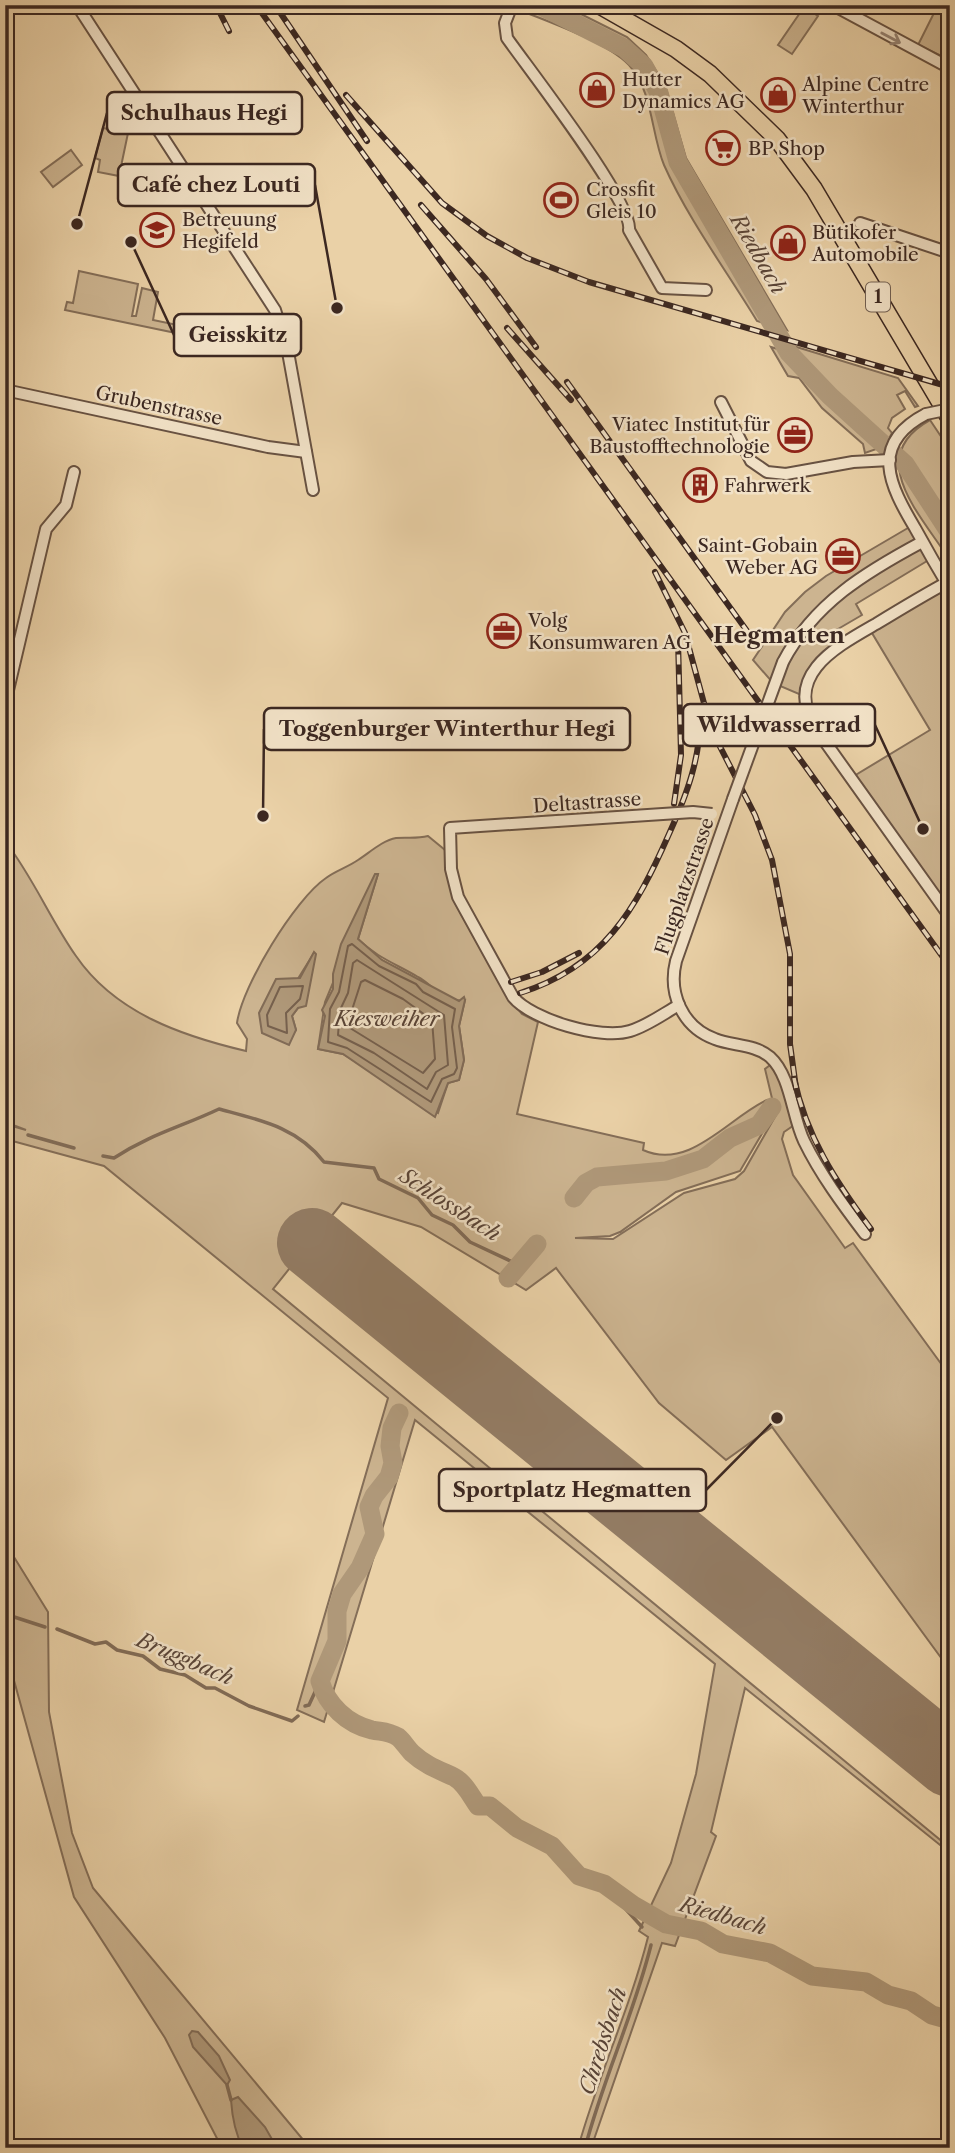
<svg xmlns="http://www.w3.org/2000/svg" width="955" height="2153" font-family="'Libre Caslon Text',serif">
  <style>
    .green { fill: #ccb490; stroke: #846e58; stroke-width: 2; fill-rule: evenodd }
    .water { fill: #af9879; stroke: #816b56; stroke-width: 2 }
    .lines { fill: none; stroke-linecap: round; stroke-linejoin: round }
    .shore { stroke: #76604d; stroke-width: 2 }
    .stream { stroke: #816b56; stroke-width: 3.5 }
    .river { stroke: #af9879; stroke-width: 19 }
    .runway { stroke: #937c64; stroke-width: 70 }
    .street-casing { stroke: #685242; stroke-width: 14 }
    .secondary-casing { stroke: #3c2821; stroke-width: 18 }
    .primary-casing { stroke: #3c2821; stroke-width: 19 }
    .street { stroke: #f1e1c6; stroke-width: 10 }
    .secondary { stroke: #f1e1c6; stroke-width: 14 }
    .primary { stroke: #ead1a7; stroke-width: 16 }
    .rail-casing { stroke: #3c2821; stroke-width: 6 }
    .rail { stroke: #f1e1c6; stroke-width: 3.5; stroke-dasharray: 10; stroke-linecap: butt }
    .street-bridge-casing { stroke: #685242; stroke-width: 14; stroke-linecap: butt }
    .street-bridge { stroke: #f1e1c6; stroke-width: 10 }
    .oneway { stroke: #968474 }
    .labels { text-anchor: middle; stroke-width: 5; stroke-linejoin: round; paint-order: stroke }
    .shield { fill: #f1e1c6; stroke: #726052; stroke-width: 2 }
    .shield-label { font-size: 18px; font-weight: bold; fill: #3c2821 }
    .poi-label { font-size: 19px; fill: #3c2821; stroke: #f1e1c6; text-anchor: start }
    .street-label { font-size: 19px; fill: #3c2821; stroke: #f1e1c6 }
    .water-label { font-size: 21px; font-style: italic; fill: #594437; stroke: #f1e1c6 }
    .quarter-label { font-size: 23px; font-weight: bold; fill: #3c2821; stroke: #f1e1c6 }
    .leader { fill: none; stroke: #3c2821; stroke-width: 2.5 }
    .callout-dot { fill: #3c2821; stroke: #f1e1c6; stroke-width: 2.5 }
    .callout { fill: #f1e1c6; stroke: #3c2821; stroke-width: 2.5 }
    .callout-label { font-size: 21px; text-anchor: middle; font-weight: bold; fill: #3c2821 }
  </style>
  <rect width="100%" height="100%" fill="#ead1a7"/>
  <filter id="stains"><feTurbulence type="fractalNoise" baseFrequency=".00286" numOctaves="4"/><feColorMatrix values="0 0 0 0 .2 0 0 0 0 .09 0 0 0 0 .02 0 0 0 .5 -.17"/></filter>
  <radialGradient id="worn" r=".72"><stop offset=".6" stop-color="#630" stop-opacity="0"/><stop offset="1" stop-color="#630" stop-opacity=".3"/></radialGradient>
  <g class="green">
    <path d="M522,5H563L627,37L646,55L665,85L686,158L787,330L757,321C726,270 688,219 664,165C651,134 653,91 629,65C606,42 550,22 519,10Z"/>
    <polygon points="938,5 950,5 950,60 918,45"/>
    <polygon points="804,7 818,16 792,54 778,45"/>
    <polygon points="103,128 128,133 119,176 98,172 100,160 95,158"/>
    <polygon points="71,150 82,165 53,187 41,172"/>
    <polygon points="79,271 138,284 132,316 136,316 142,288 158,292 153,320 250,340 248,348 65,310 67,302 73,303"/>
    <polygon points="790,345 898,378 918,406 915,407 905,391 897,395 905,409 892,418 888,428 892,433 885,446 865,453 863,444 822,408 799,378 788,376 771,347 801,356"/>
    <path d="M930,420L950,450V561C925,519 861,458 930,420Z"/>
    <polygon points="913,525 932,558 856,604 862,615 826,636 834,649 825,655 806,697 773,683 753,660 785,612 805,592 826,576"/>
    <polygon points="937,588 950,607 950,908 854,776 930,730 869,628"/>
    <path d="M428,836L445,850L447,874L455,903L506,995L522,1014L538,1022L517,1114L644,1143L643,1150C690,1171 728,1118 767,1100L771,1102L773,1115L740,1171L676,1192L620,1232L610,1236L575,1238L613,1239L684,1193L735,1179L744,1171L776,1115L765,1069L774,1062L797,1123L784,1132L782,1139L793,1175L845,1248L853,1243L950,1376V1670L772,1427L726,1460L659,1403L556,1268L526,1290L421,1227L342,1203L273,1289L950,1848V1853L745,1688L711,1832L716,1836L675,1946L662,1943L591,2148H578C598,2076 630,2009 648,1937L639,1931L671,1863L696,1774L715,1664L415,1420L324,1722L297,1710L388,1398L104,1166L5,1139V1124L26,1130L5,1122V841C33,877 50,919 76,956C115,1013 182,1036 246,1051L247,1039L237,1023C242,986 295,899 326,878C335,871 348,867 358,860C369,853 383,840 396,838C407,837 416,839 428,836ZM378,874L358,939C376,957 396,964 418,977C433,985 445,1004 465,1000L459,1026L464,1060L459,1080L448,1083L438,1113L343,1054L318,1049L325,1002ZM314,953L298,1008L292,1016L296,1030L286,1042L264,1033Z"/>
    <polygon points="5,1526 9,1549 48,1612 49,1712 72,1833 93,1888 310,2148 222,2148 165,2038 74,1897 5,1648"/>
  </g>
  <g class="water">
    <polygon points="375,874 378,874 358,939 382,960 459,1001 464,997 465,1000 459,1026 464,1060 459,1080 448,1083 435,1117 343,1054 318,1049 325,1016 322,1010 333,989 333,974 341,944"/>
    <polygon points="314,952 316,954 306,1006 298,1008 292,1016 296,1030 289,1045 262,1033 259,1013 276,979 300,978"/>
    <polygon points="192,2031 198,2032 219,2056 230,2080 227,2085 193,2047 189,2035"/>
    <path d="M238,2097L265,2127L277,2148H243C236,2135 232,2115 231,2100Z"/>
  </g>
  <g class="lines">
    <g class="shore">
      <polygon points="352,944 379,966 416,984 423,992 455,1009 452,1027 457,1068 454,1074 442,1079 431,1102 347,1048 328,1042 330,1009 339,992 348,946"/>
      <polygon points="357,960 444,1015 448,1065 436,1072 427,1089 374,1053 338,1035 340,1010 348,993 353,963"/>
      <polygon points="365,980 403,999 432,1020 435,1059 423,1073 350,1028 351,1013 361,982"/>
      <polygon points="303,986 300,999 286,1013 287,1033 268,1026 267,1015 280,987"/>
    </g>
    <g class="stream">
      <polyline points="5,1128 13,1131"/>
      <polyline points="28,1135 74,1148"/>
      <path d="M103,1156L114,1158C151,1134 181,1127 219,1109C260,1120 297,1127 324,1162L374,1168L379,1179L418,1198L432,1215L453,1225L470,1242L519,1265"/>
      <polyline points="5,1614 45,1627"/>
      <polyline points="57,1629 95,1644 106,1642 117,1650 143,1656 160,1669 185,1675 206,1688 215,1688 249,1706 292,1721 298,1716"/>
      <polyline points="305,1706 309,1705 320,1681"/>
      <polyline points="616,1891 622,1905 642,1927"/>
      <polyline points="227,2085 231,2100"/>
      <path d="M585,2148C603,2079 634,2014 651,1945"/>
    </g>
    <g class="river">
      <polyline points="539,5 624,48 644,66 659,93 678,162 789,353 830,396 905,464 950,533"/>
      <polyline points="574,1198 586,1183 597,1177 666,1171 703,1159 730,1138 759,1125 772,1107"/>
      <polyline points="508,1278 537,1244"/>
      <path d="M399,1413L392,1428L390,1446L393,1463L389,1477L374,1496L369,1507L375,1534L360,1568L342,1594L337,1611V1641L320,1681C327,1705 347,1724 372,1730C382,1732 388,1731 398,1737C403,1741 407,1748 412,1753C425,1765 439,1770 454,1777C465,1783 471,1796 478,1806H490L517,1828L552,1846L579,1876L604,1884L633,1905L666,1924L701,1931L723,1944L770,1953L812,1976L866,1982L888,1995L911,2001L932,2015L950,2020"/>
    </g>
    <polyline class="runway" points="312,1243 950,1762"/>
    <g class="street-casing">
      <g id="street">
        <polyline points="77,5 275,310 288,352 313,490"/>
        <path d="M512,5L505,23L507,38C528,68 634,204 629,230L662,288L706,290"/>
        <polyline points="833,5 950,68"/>
        <polyline points="860,223 950,253"/>
        <polyline points="5,390 268,447 306,452"/>
        <polyline points="721,402 751,461 767,472 786,474 853,462 890,460"/>
        <path d="M926,414C868,444 890,486 915,528C926,548 938,569 950,589"/>
        <path d="M946,583C922,596 899,610 876,624C836,647 782,675 816,729L950,917"/>
        <path d="M783,662C814,603 866,572 922,542"/>
        <polyline points="5,703 46,529 66,505 74,472"/>
        <path d="M733,799L676,961C668,993 682,1027 715,1039C732,1046 755,1044 770,1057C791,1076 792,1116 804,1141C820,1174 843,1205 865,1234"/>
        <path d="M557,821L450,828L451,869L458,897L513,997C532,1020 601,1040 630,1031C647,1026 663,1014 679,1005"/>
      </g>
    </g>
    <g class="secondary-casing">
      <polyline id="secondary" points="617,14 623,5"/>
    </g>
    <g class="primary-casing">
      <polyline id="primary" points="599,5 676,49 710,74 777,139 814,189 950,419"/>
    </g>
    <use href="#street" class="street"/>
    <use href="#secondary" class="secondary"/>
    <use href="#primary" class="primary"/>
    <g class="rail-casing">
      <g id="rail">
        <polyline points="216,5 229,31"/>
        <polyline points="256,5 950,967"/>
        <polyline points="275,5 367,141"/>
        <polyline points="346,95 442,203 487,236 527,258 589,282 950,387"/>
        <polyline points="421,205 486,279 536,347"/>
        <polyline points="507,328 571,400"/>
        <polyline points="567,382 755,642"/>
        <polyline points="655,572 685,633 711,729 755,815 772,860 790,954 790,1044 796,1088"/>
        <polyline points="674,804 681,755 678,640"/>
        <polyline points="511,982 542,972 579,953"/>
        <path d="M520,993C603,967 636,909 669,834C687,794 702,755 700,710"/>
        <path d="M794,1078C806,1136 836,1182 871,1229"/>
      </g>
    </g>
    <use href="#rail" class="rail"/>
    <g class="street-bridge-casing">
      <g id="street-bridge">
        <polyline points="926,414 950,409"/>
        <polyline points="733,799 783,662"/>
        <polyline points="557,821 693,812 712,814"/>
      </g>
    </g>
    <use href="#street-bridge" class="street-bridge"/>
  </g>
  <defs><path id="oneway-shaft" d="M-6 0H5M1.5-3L5.5 0L1.5 3" fill="none" stroke-width="1.6" stroke-linecap="round" stroke-linejoin="round" transform="scale(1.75)"/></defs>
  <use class="oneway" href="#oneway-shaft" transform="translate(891 38) rotate(28)"/>
  <defs>
    <g id="shop-ring" transform="scale(1.75)"><circle r="9.5" fill="#f1e1c6" stroke="#8f2418" stroke-width="1.5"/><path d="M-5-2.5h2.3a2.7 3.5 0 0 1 5.4 0H5L5.5 6h-11ZM-1.5-2.5h3a1.5 2.3 0 0 0-3 0Z" fill="#8f2418"/></g>
    <g id="supermarket-ring" transform="scale(1.75)"><circle r="9.5" fill="#f1e1c6" stroke="#8f2418" stroke-width="1.5"/><path d="M-6-5.5h2.5l.6 2H6L4.5 2H-2.5L-4.4-4H-6ZM-1.5 3.2a1.3 1.3 0 1 0 .1 0ZM3 3.2a1.3 1.3 0 1 0 .1 0Z" fill="#8f2418"/></g>
    <g id="stadium-ring" transform="scale(1.75)"><circle r="9.5" fill="#f1e1c6" stroke="#8f2418" stroke-width="1.5"/><path d="M0-5a6.5 5 0 1 0 0 10a6.5 5 0 1 0 0-10ZM-3.5-1.8h7v3.6h-7Z" fill="#8f2418"/></g>
    <g id="school-ring" transform="scale(1.75)"><circle r="9.5" fill="#f1e1c6" stroke="#8f2418" stroke-width="1.5"/><path d="M0-5L7-2L0 1L-7-2ZM-4 1L0 2.5L4 1V4Q0 6-4 4Z" fill="#8f2418"/></g>
    <g id="office-ring" transform="scale(1.75)"><circle r="9.5" fill="#f1e1c6" stroke="#8f2418" stroke-width="1.5"/><path d="M-6-3h4V-5.5h4V-3h4V5H-6ZM-1-4.5V-3h2v-1.5ZM-6 0V1H6V0Z" fill="#8f2418"/></g>
    <g id="building-ring" transform="scale(1.75)"><circle r="9.5" fill="#f1e1c6" stroke="#8f2418" stroke-width="1.5"/><path d="M-4-6H4V6H1V3H-1V6H-4ZM-2.5-4.3h1.7v1.8h-1.7ZM.8-4.3h1.7v1.8H.8ZM-2.5-1h1.7V.8h-1.7ZM.8-1h1.7V.8H.8Z" fill="#8f2418"/></g>
  </defs>
  <g fill-rule="evenodd">
    <use href="#shop-ring" x="597" y="90"/>
    <use href="#shop-ring" x="778" y="95"/>
    <use href="#supermarket-ring" x="723" y="148"/>
    <use href="#stadium-ring" x="561" y="200"/>
    <use href="#school-ring" x="157" y="230"/>
    <use href="#shop-ring" x="788" y="243"/>
    <use href="#office-ring" x="795" y="435"/>
    <use href="#building-ring" x="700" y="485"/>
    <use href="#office-ring" x="843" y="556"/>
    <use href="#office-ring" x="504" y="631"/>
  </g>
  <g class="labels">
    <rect class="shield" x="866" y="282.5" width="24" height="29" rx="5"/>
    <g class="shield-label">
      <text x="878" y="303">1</text>
    </g>
    <g class="poi-label">
      <text x="622" y="86">Hutter<tspan x="622" dy="22">Dynamics AG</tspan></text>
      <text x="802" y="91">Alpine Centre<tspan x="802" dy="22">Winterthur</tspan></text>
      <text x="748" y="155">BP Shop</text>
      <text x="586" y="196">Crossfit<tspan x="586" dy="22">Gleis 10</tspan></text>
      <text x="182" y="226">Betreuung<tspan x="182" dy="22">Hegifeld</tspan></text>
      <text x="812" y="239">Bütikofer<tspan x="812" dy="22">Automobile</tspan></text>
      <text x="770" y="431" text-anchor="end">Viatec Institut für<tspan x="770" dy="22">Baustofftechnologie</tspan></text>
      <text x="724" y="492">Fahrwerk</text>
      <text x="818" y="552" text-anchor="end">Saint-Gobain<tspan x="818" dy="22">Weber AG</tspan></text>
      <text x="528" y="627">Volg<tspan x="528" dy="22">Konsumwaren AG</tspan></text>
    </g>
    <g class="street-label">
      <text transform="translate(159 405) rotate(12)" y="7">Grubenstrasse</text>
      <text transform="translate(587 802) rotate(-4)" y="7">Deltastrasse</text>
      <text transform="translate(684 886) rotate(-71)" y="7">Flugplatzstrasse</text>
    </g>
    <g class="water-label">
      <text transform="translate(758 254) rotate(60)" y="7">Riedbach</text>
      <text x="387" y="1026">Kiesweiher</text>
      <text transform="translate(450 1205) rotate(33)" y="7">Schlossbach</text>
      <text transform="translate(185 1659) rotate(23)" y="7">Bruggbach</text>
      <text transform="translate(723 1916) rotate(16)" y="7">Riedbach</text>
      <text transform="translate(603 2041) rotate(-72)" y="7">Chrebsbach</text>
    </g>
    <g class="quarter-label">
      <text x="779" y="643">Hegmatten</text>
    </g>
  </g>
  <path class="leader" d="M77 224L107 113M337 308L315 185M131 242L174 335M923 829L875 725M263 816L264 729M777 1418L706 1490"/>
  <g class="callout-dot">
    <circle cx="77" cy="224" r="7"/>
    <circle cx="337" cy="308" r="7"/>
    <circle cx="131" cy="242" r="7"/>
    <circle cx="923" cy="829" r="7"/>
    <circle cx="263" cy="816" r="7"/>
    <circle cx="777" cy="1418" r="7"/>
  </g>
  <g class="callout">
    <rect x="107" y="92" width="195" height="42" rx="7"/>
    <rect x="118" y="164" width="197" height="42" rx="7"/>
    <rect x="174" y="314" width="127" height="42" rx="7"/>
    <rect x="683" y="704" width="192" height="42" rx="7"/>
    <rect x="264" y="708" width="366" height="42" rx="7"/>
    <rect x="439" y="1469" width="267" height="42" rx="7"/>
  </g>
  <g class="callout-label">
    <text x="204" y="120">Schulhaus Hegi</text>
    <text x="216" y="192">Café chez Louti</text>
    <text x="238" y="342">Geisskitz</text>
    <text x="779" y="732">Wildwasserrad</text>
    <text x="447" y="736">Toggenburger Winterthur Hegi</text>
    <text x="572" y="1497">Sportplatz Hegmatten</text>
  </g>
  <rect width="955" height="2153" fill="none" stroke="#ead1a7" stroke-width="28"/>
  <rect x="7" y="7" width="941" height="2139" fill="none" stroke="#3c2821" stroke-width="3.5"/>
  <rect x="14" y="14" width="927" height="2125" fill="none" stroke="#3c2821" stroke-width="2"/>
  <rect width="100%" height="100%" filter="url(#stains)"/>
  <rect width="100%" height="100%" fill="url(#worn)"/>
</svg>
